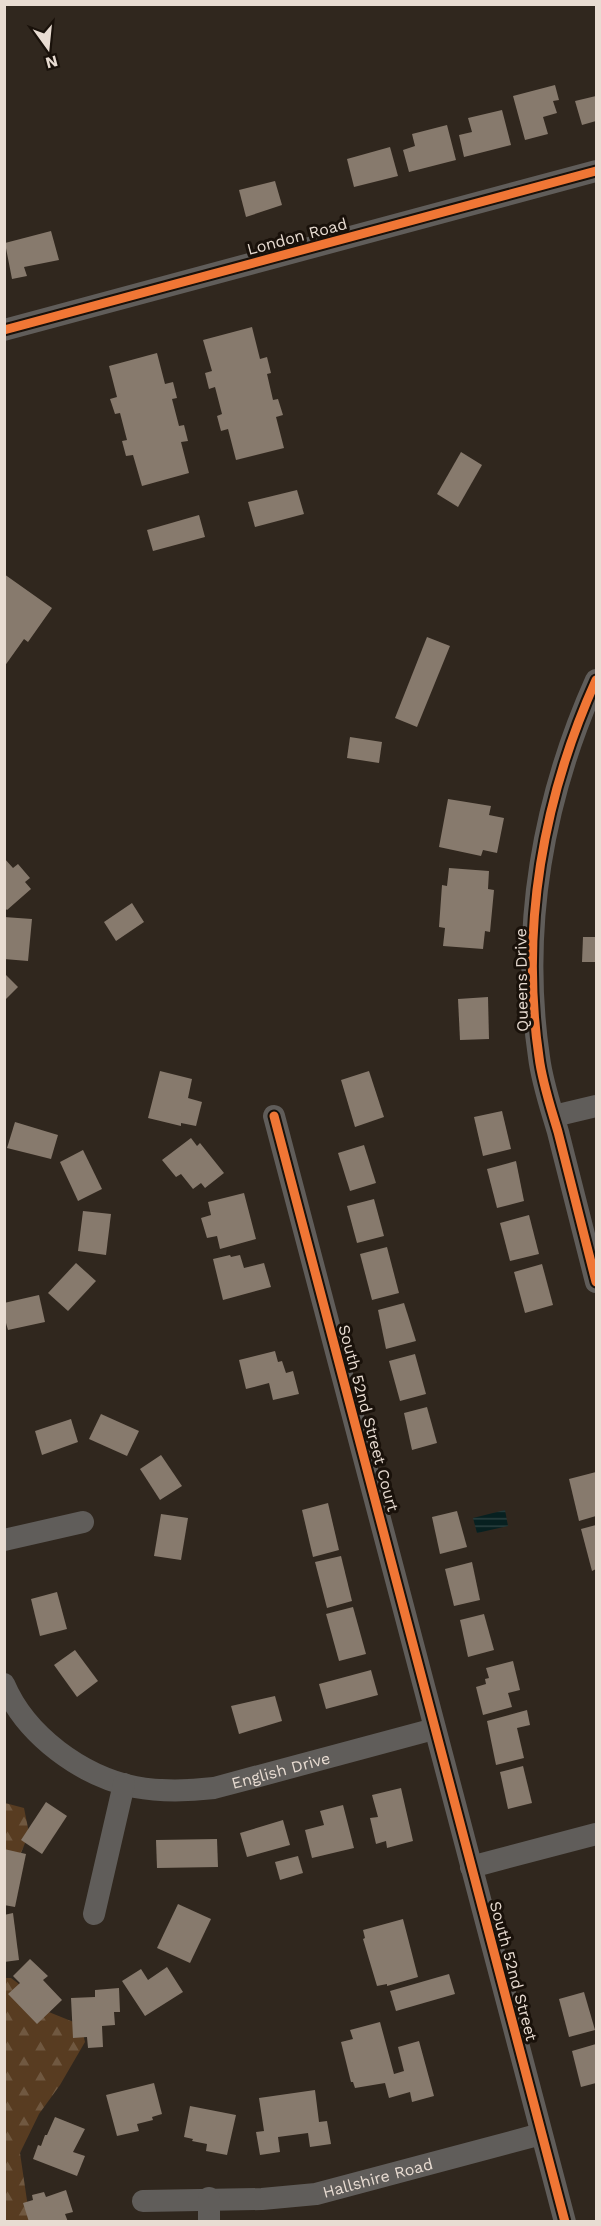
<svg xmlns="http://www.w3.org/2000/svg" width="601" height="2226" font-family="'Work Sans',sans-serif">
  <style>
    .forest { fill: url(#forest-firs) }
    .water { fill: url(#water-rules) }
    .building { fill: #877a6d }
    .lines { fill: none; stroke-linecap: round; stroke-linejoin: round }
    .street { stroke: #605d5a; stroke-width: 22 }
    .cycleway-casing { stroke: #19110a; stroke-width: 13 }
    .cycleway { stroke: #f07635; stroke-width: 9 }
    .labels { text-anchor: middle; stroke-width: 6; stroke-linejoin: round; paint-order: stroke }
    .street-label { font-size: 16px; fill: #e8dcd2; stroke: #19110a }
  </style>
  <defs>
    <pattern id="forest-firs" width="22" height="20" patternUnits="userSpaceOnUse" patternTransform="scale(1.5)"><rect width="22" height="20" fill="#583c21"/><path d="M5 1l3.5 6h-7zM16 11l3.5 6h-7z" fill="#705840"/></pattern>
    <pattern id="water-rules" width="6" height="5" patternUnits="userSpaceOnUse" patternTransform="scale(1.5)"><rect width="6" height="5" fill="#072020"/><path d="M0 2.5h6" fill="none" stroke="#2b4040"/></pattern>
  </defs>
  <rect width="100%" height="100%" fill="#30271e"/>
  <g class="forest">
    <polygon points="5,1803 24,1808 29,1833 21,1853 5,1871"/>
    <polygon points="4,1978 11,1978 27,1990 34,2006 81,2025 85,2042 60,2085 39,2114 20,2153 30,2221 5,2221"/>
  </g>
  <polygon class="water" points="505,1510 508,1526 477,1533 473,1518"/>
  <g class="building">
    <polygon points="555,85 559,100 553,101 557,113 543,117 548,134 525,140 513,96"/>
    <polygon points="596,96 596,121 582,125 575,101"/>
    <polygon points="502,110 511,145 464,157 459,135 472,132 468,118"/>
    <polygon points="447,125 456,160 409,172 403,150 415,146 412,134"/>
    <polygon points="390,147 398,176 354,187 347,159"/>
    <polygon points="275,181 282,205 246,217 239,190"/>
    <polygon points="51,231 59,260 24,267 27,276 12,279 5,243"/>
    <polygon points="252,327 260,359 267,357 271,373 267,374 273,400 278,399 283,415 276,417 284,448 236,460 228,429 221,431 217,416 222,414 215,387 209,389 205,373 212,371 203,340"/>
    <polygon points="157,353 165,384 173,382 177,398 172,399 179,426 184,425 188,441 181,442 189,473 142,486 133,455 126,456 122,441 127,440 120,413 115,414 110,399 117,397 109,366"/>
    <polygon points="461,452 482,465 458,507 437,494"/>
    <polygon points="297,490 304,514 255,527 248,502"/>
    <polygon points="199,515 205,537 153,551 147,530"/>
    <polygon points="4,574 52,608 28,642 24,639 4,667"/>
    <polygon points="427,637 450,646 417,727 395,718"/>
    <polygon points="350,737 382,742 379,763 347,758"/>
    <polygon points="448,799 491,806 489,815 504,818 497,853 483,850 481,856 439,847"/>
    <polygon points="4,858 13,868 18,864 30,878 25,882 31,889 7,910 4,907"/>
    <polygon points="449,868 489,871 488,889 494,890 490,932 485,931 483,949 443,946 445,928 439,927 442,885 447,886"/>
    <polygon points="132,903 144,922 116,941 104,922"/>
    <polygon points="4,917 32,919 28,961 4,959"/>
    <polygon points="583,937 596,937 596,962 582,962"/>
    <polygon points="4,973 18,987 4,1001"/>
    <polygon points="488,997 489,1039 460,1040 458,999"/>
    <polygon points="160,1071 192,1079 188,1098 202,1102 196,1126 181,1123 181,1126 148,1118"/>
    <polygon points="369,1071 384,1117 355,1127 341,1080"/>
    <polygon points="502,1111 511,1149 483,1156 474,1117"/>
    <polygon points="15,1122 58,1135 51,1159 7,1148"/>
    <polygon points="191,1138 197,1146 200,1143 224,1173 205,1188 201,1183 193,1189 181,1174 176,1177 162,1160"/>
    <polygon points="364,1145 376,1183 350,1191 338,1153"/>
    <polygon points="83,1150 102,1189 78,1201 60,1162"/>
    <polygon points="516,1161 524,1201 497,1208 487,1169"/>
    <polygon points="244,1193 256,1239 220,1249 217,1236 207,1238 201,1218 211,1215 208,1202"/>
    <polygon points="374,1199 384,1236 357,1243 347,1206"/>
    <polygon points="83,1211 111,1214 106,1255 78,1251"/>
    <polygon points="529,1215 539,1254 510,1261 500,1223"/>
    <polygon points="387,1247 399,1293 372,1300 360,1254"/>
    <polygon points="230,1255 231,1257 240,1255 244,1268 264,1263 271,1287 223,1300 213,1259"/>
    <polygon points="76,1263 96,1281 68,1311 48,1293"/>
    <polygon points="542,1264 553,1305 525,1313 514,1272"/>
    <polygon points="39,1295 45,1322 8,1330 4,1316 4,1303"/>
    <polygon points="404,1303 416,1341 386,1349 378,1310"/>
    <polygon points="275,1351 278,1362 282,1361 286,1373 293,1371 299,1394 273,1400 269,1383 246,1389 239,1360"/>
    <polygon points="415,1354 426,1394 400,1401 389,1361"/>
    <polygon points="427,1407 437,1443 412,1450 404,1413"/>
    <polygon points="101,1414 139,1431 127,1456 89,1439"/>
    <polygon points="71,1419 78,1442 42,1455 35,1431"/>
    <polygon points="161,1455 182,1486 160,1500 140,1469"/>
    <polygon points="596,1472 596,1516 579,1521 569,1479"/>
    <polygon points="328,1503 339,1550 313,1557 302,1510"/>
    <polygon points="457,1511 467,1547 440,1554 432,1517"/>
    <polygon points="161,1514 188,1518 181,1560 154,1556"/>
    <polygon points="596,1525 596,1569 592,1571 581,1529"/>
    <polygon points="341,1556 352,1601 327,1608 315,1562"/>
    <polygon points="472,1562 480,1600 454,1606 445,1569"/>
    <polygon points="57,1592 67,1629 40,1636 31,1599"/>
    <polygon points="353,1607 366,1654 339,1661 326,1614"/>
    <polygon points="484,1614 494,1650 468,1657 460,1620"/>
    <polygon points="75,1650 98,1681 77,1697 54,1665"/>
    <polygon points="513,1661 520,1690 508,1693 512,1707 483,1715 476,1687 486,1684 485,1679 489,1678 486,1668"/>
    <polygon points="371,1670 378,1695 326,1709 319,1684"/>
    <polygon points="275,1696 282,1721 239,1734 231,1706"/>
    <polygon points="527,1710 530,1725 517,1728 524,1758 496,1765 487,1721"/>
    <polygon points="523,1766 532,1803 508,1809 500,1772"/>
    <polygon points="401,1788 413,1841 387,1848 386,1841 376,1844 370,1818 378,1817 372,1795"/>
    <polygon points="46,1802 67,1816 42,1854 21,1840"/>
    <polygon points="343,1805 354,1848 312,1858 305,1830 324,1825 320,1811"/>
    <polygon points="283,1820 290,1845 247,1857 240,1833"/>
    <polygon points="217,1839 218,1867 157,1868 156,1840"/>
    <polygon points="4,1849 26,1854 15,1907 4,1905"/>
    <polygon points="298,1856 303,1873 280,1880 275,1862"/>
    <polygon points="178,1904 211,1919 190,1963 157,1948"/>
    <polygon points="13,1913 19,1960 4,1962 4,1915"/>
    <polygon points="403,1919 418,1977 387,1986 387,1984 377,1986 363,1939 365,1938 363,1930"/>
    <polygon points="30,1959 48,1976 43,1980 62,2000 37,2024 8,1994 20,1983 13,1976"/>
    <polygon points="167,1967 183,1992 145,2016 122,1981 141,1969 148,1980"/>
    <polygon points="449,1974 455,1994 396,2011 390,1991"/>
    <polygon points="119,1988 120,2012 114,2012 115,2025 102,2026 103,2047 88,2048 87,2037 73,2038 71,1998 95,1997 95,1990"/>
    <polygon points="584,1992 595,2030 569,2037 559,1999"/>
    <polygon points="380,2022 394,2074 404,2071 398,2047 419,2041 434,2096 412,2102 410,2092 389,2098 385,2083 355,2088 353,2082 351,2082 341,2042 353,2039 350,2030"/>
    <polygon points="596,2044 596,2083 581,2087 572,2051"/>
    <polygon points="154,2083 162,2114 152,2117 153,2120 137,2124 139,2131 117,2136 106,2095"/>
    <polygon points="315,2090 319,2122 327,2121 331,2144 310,2147 308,2133 278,2137 280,2152 260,2155 256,2132 264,2131 259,2098"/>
    <polygon points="190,2106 236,2115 227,2155 206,2151 207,2144 192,2141 193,2139 184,2137"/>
    <polygon points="55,2117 85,2129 73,2152 85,2156 77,2176 33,2159 38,2145 41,2146 45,2135 47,2135"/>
    <polygon points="66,2190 73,2212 65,2214 68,2222 29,2222 23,2203 33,2200 32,2195 44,2192 46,2197"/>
  </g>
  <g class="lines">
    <g class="street">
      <polyline points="4,330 596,171"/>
      <path d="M596,680C543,798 520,928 539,1057C542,1082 551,1108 558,1132C571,1182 583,1232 596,1282"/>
      <polyline points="274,1116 565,2222"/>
      <polyline points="554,1116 596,1106"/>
      <polyline points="4,1540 83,1522"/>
      <path id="s1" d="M4,1684C26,1736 82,1776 135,1787C162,1792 188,1791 214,1788L434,1729"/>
      <polyline points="471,1867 596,1834"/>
      <polyline points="94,1914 124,1784"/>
      <path id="s2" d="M143,2201L262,2199L316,2194L541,2134"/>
      <polyline points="209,2222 209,2198"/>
    </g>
    <g class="cycleway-casing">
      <g id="cycleway">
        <polyline points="4,330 596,171"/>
        <path d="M596,680C543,798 520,928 539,1057C542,1082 551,1108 558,1132C571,1182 583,1232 596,1282"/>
        <polyline points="274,1116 565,2222"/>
      </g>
    </g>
    <use href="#cycleway" class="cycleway"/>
  </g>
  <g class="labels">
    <g class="street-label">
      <text transform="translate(297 236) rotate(-15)" y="6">London Road</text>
      <text transform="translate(521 980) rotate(-91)" y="6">Queens Drive</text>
      <text transform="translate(369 1418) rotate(75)" y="6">South 52nd Street Court</text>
      <text dy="6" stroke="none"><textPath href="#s1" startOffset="321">English Drive</textPath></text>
      <text transform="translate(514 1971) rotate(75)" y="6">South 52nd Street</text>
      <text dy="6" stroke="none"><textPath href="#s2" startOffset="237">Hallshire Road</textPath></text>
    </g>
  </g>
  <rect width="601" height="2226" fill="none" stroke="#e8dcd2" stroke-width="12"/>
  <g transform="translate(48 48) rotate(165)" stroke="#19110a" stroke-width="4.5" paint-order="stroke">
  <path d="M0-4.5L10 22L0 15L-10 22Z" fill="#e8dcd2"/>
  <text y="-9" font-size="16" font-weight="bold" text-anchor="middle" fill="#e8dcd2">N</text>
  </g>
</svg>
